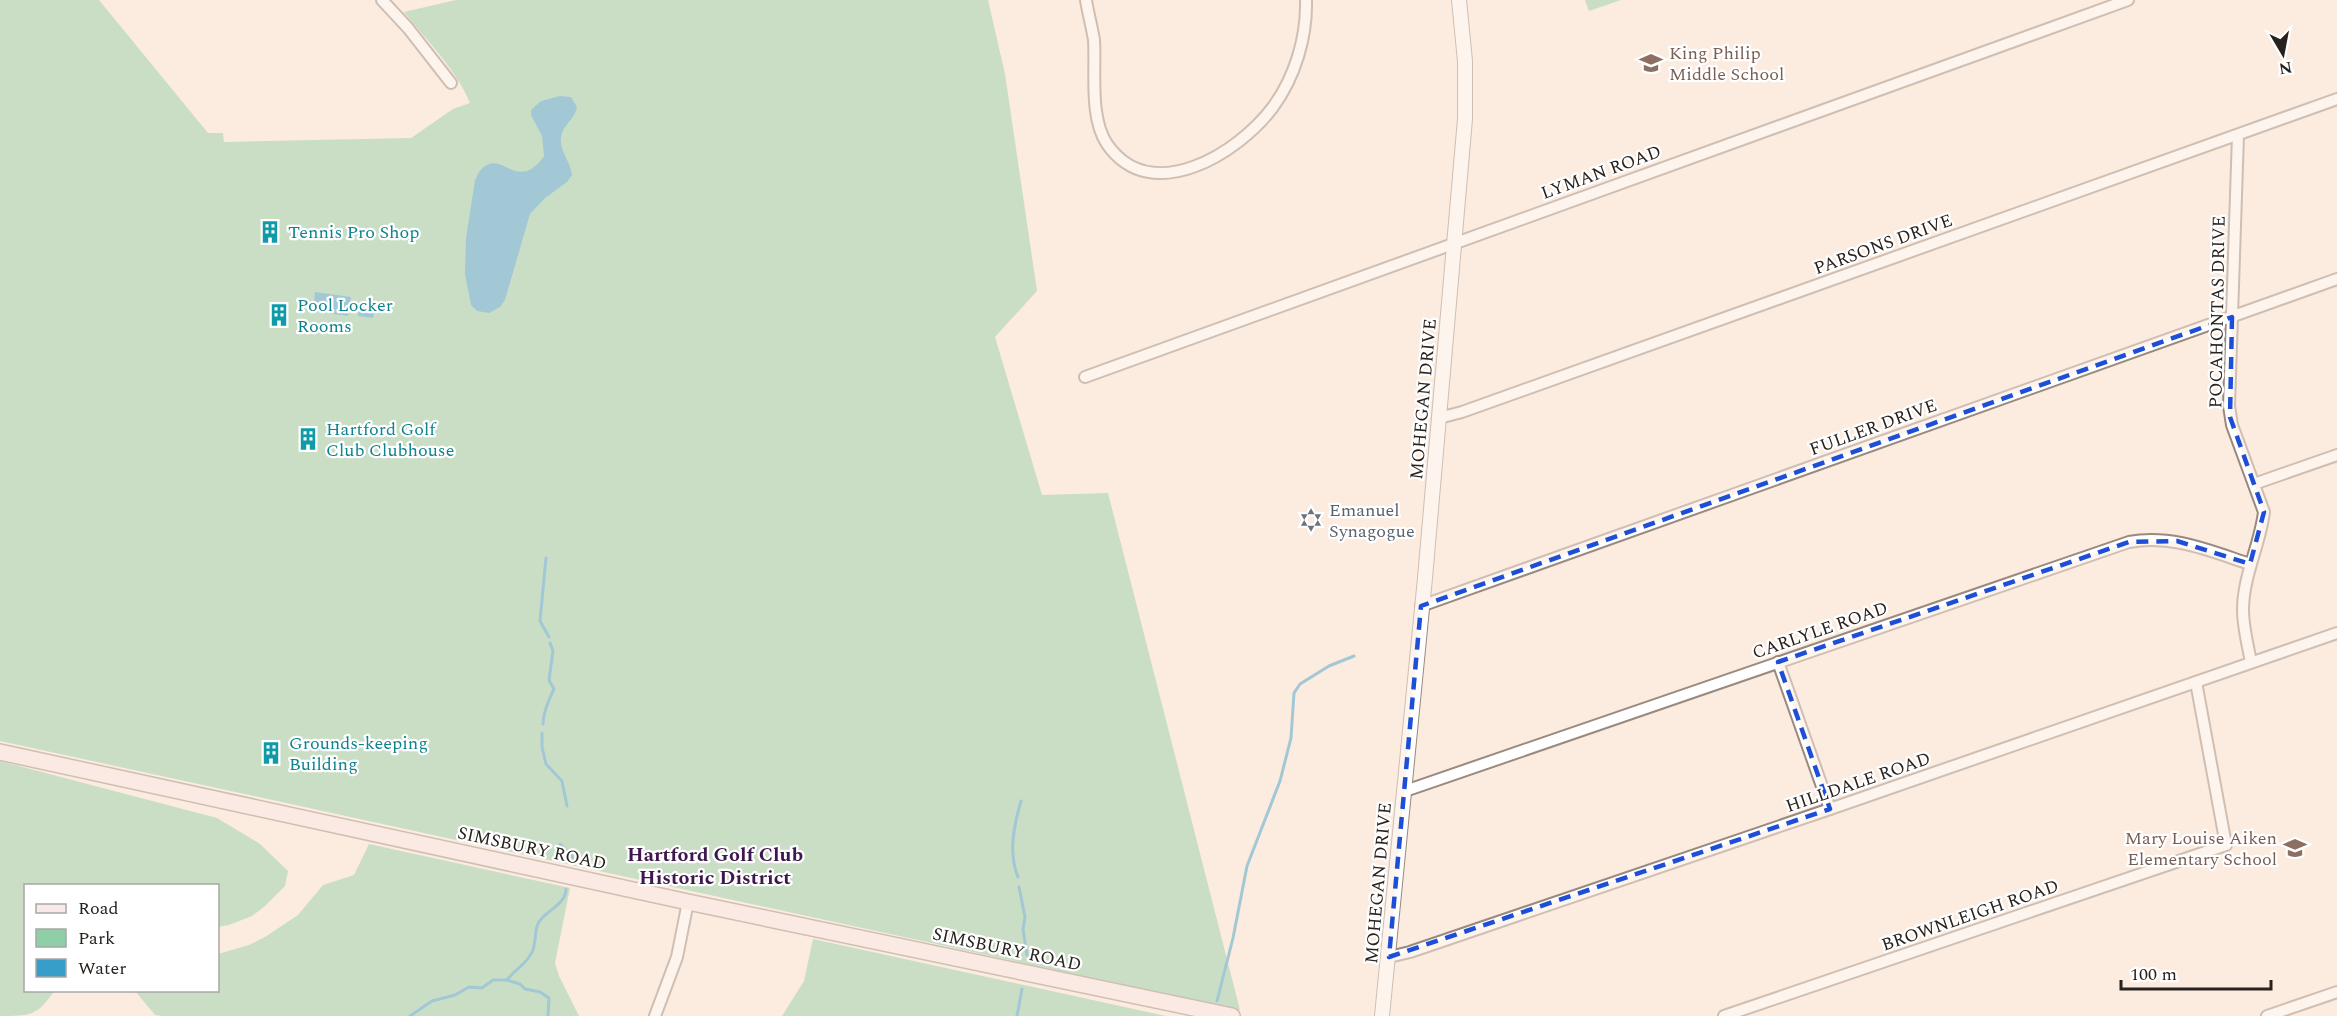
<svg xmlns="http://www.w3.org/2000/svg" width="2337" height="1016" font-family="Spectral,serif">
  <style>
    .green { fill: #8ecfa8 }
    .water { fill: #379ec9 }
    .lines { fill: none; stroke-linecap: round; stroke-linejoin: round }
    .stream { stroke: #379ec9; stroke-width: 3 }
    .minor-casing { stroke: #998a7f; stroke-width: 14 }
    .tertiary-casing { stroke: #998a7f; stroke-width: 16 }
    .secondary-casing { stroke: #998a7f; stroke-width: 18 }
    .minor { stroke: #fff; stroke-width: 10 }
    .tertiary { stroke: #fff; stroke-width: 14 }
    .secondary { stroke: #fae9e8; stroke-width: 15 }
    .marked { fill: none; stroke: #1d4ed8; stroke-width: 4.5; stroke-dasharray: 12 8; stroke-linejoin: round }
    .labels { text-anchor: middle; stroke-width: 4.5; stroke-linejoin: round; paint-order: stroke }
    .education-label { font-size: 18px; fill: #785e54; stroke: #fff; text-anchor: start }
    .street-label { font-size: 18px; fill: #28221e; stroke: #fff }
    .culture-label { font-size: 18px; fill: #0d838f; stroke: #fff; text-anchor: start }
    .worship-label { font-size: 18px; fill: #5b616d; stroke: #fff; text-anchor: start }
    .neighbourhood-label { font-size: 20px; font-weight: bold; fill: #3e174d; stroke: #fff }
  </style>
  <rect width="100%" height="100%" fill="#fcebdf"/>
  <g class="green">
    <path d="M0,0H99L208,133H223L224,142L411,138L453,109L470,103C456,69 427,41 404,12L456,0H988L1005,74L1037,291L995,337L1042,495L1108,493L1240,1010L0,741Z"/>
    <polygon points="1585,0 1621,0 1589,11"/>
    <path d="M0,761L217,818L260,844L288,871L285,886L265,906L252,916L229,925L218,927V886H26V990L54,991C38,1016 29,1016 0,1016Z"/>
    <polygon points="369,844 570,888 555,963 559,976 579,1016 162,1016 155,1015 135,991 218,990 218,954 249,945 265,937 298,915 323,885 354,875"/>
    <polygon points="813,939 1166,1016 782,1016 804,981"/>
  </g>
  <g class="water">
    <path d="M560,96L571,97L577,107C575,120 563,124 561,137C559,151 571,162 572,175L567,182L545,198L530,214L505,300L500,307L489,313L477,311L471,305L465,274L466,238L475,180C477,178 477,175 479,172C501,144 516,196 544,156L542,136L531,115V110L541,101Z"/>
    <polygon points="315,292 351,297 348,316 313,311"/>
    <polygon points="361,301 376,303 373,318 358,316"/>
  </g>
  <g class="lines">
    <g class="stream">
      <polyline points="546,558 540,621 549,637"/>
      <path d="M543,724C543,714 549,699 554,689L549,680L553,651L550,643"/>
      <polyline points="542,733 542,747 546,764 562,781 567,806"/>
      <polyline points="560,844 572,856 573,861"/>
      <path d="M1018,877C1008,853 1014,825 1021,801"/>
      <polyline points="1019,887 1025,917 1023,929 1027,955"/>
      <path d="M507,980C514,970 527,964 532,952C538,940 532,927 543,917C551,909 566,902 566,889"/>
      <polyline points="1217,1001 1233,938 1247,866 1280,781 1291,738 1294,693 1300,684 1329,666 1354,656"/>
      <polyline points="410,1016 432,1001 455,995 469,987 482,988 493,980 507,980 520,984 525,989 540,992 549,998 548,1016"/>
      <polyline points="1017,1016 1022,989"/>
    </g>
    <g class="minor-casing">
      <g id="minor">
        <polyline points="382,0 408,28 451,83"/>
        <path d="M1086,0C1088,13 1092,27 1094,40C1096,71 1089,117 1107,144C1151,208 1239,153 1273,107C1295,77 1307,37 1306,0"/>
        <path d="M2238,135L2229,406L2232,425L2264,512C2260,545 2243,576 2243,610C2243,627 2248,646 2251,662"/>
        <polyline points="1085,377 2128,0"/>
        <polyline points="1439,418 1462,412 2337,99"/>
        <polyline points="2254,484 2337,455"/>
        <polyline points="1421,606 2337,279"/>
        <polyline points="1778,662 1830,809"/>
        <path d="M1405,791L2129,542C2172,534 2210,551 2250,564"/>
        <polyline points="1389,957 1410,952 1830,809 2337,633"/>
        <polyline points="655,1016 677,957 688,902"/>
        <polyline points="1724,1016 2226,845 2196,682"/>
        <polyline points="2267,1016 2337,992"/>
      </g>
    </g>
    <g class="tertiary-casing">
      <polyline id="tertiary" points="1382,1016 1425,578 1465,119 1465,61 1459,0"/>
    </g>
    <g class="secondary-casing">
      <polyline id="secondary" points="0,752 688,902 1232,1016"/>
    </g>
    <use href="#minor" class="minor"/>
    <use href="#tertiary" class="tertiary"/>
    <use href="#secondary" class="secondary"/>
  </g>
  <path d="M0 0H2337V1016H0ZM2232,317L2230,417L2264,512L2250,564L2177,541L2129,542L1778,662L1830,809L1389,957L1421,606Z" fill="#fcebdf" fill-opacity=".55" fill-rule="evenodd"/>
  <path class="marked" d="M2232,317L2230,417L2264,512L2250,564L2177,541L2129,542L1778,662L1830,809L1389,957L1421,606Z"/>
  <defs>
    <g id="school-bare" transform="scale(1.8)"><path d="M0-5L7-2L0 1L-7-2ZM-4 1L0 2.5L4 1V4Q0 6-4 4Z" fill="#8d6e63" stroke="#fff" stroke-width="2.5" paint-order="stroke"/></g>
    <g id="building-bare" transform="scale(1.8)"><path d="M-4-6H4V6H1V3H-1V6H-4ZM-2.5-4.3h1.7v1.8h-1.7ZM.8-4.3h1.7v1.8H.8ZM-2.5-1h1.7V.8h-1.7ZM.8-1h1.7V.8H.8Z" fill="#0f9aa8" stroke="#fff" stroke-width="2.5" paint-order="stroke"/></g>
    <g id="synagogue-bare" transform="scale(1.8)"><path d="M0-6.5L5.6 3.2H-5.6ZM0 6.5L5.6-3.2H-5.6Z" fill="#6b7280" stroke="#fff" stroke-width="2.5" paint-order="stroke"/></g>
  </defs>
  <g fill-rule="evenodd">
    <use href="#school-bare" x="1651" y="63"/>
    <use href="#building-bare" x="270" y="232"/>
    <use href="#building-bare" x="279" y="315"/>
    <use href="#building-bare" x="308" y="439"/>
    <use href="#synagogue-bare" x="1311" y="520"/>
    <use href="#building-bare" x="271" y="753"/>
    <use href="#school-bare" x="2295" y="848"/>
  </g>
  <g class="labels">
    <g class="education-label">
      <text x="1669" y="59">King Philip<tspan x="1669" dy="21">Middle School</tspan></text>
      <text x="2277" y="844" text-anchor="end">Mary Louise Aiken<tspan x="2277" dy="21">Elementary School</tspan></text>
    </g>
    <g class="street-label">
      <text transform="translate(1601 172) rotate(-20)" y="6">LYMAN ROAD</text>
      <text transform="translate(1883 244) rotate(-20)" y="6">PARSONS DRIVE</text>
      <text transform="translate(2217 312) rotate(-89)" y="6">POCAHONTAS DRIVE</text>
      <text transform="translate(1423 399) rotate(-85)" y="6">MOHEGAN DRIVE</text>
      <text transform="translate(1873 427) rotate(-20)" y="6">FULLER DRIVE</text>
      <text transform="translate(1820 630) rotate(-19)" y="6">CARLYLE ROAD</text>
      <text transform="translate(1858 782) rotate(-19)" y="6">HILLDALE ROAD</text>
      <text transform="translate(532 848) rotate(12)" y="6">SIMSBURY ROAD</text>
      <text transform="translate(1378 883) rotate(-85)" y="6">MOHEGAN DRIVE</text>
      <text transform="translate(1970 915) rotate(-19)" y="6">BROWNLEIGH ROAD</text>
      <text transform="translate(1007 949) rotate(12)" y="6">SIMSBURY ROAD</text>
    </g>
    <g class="culture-label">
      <text x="288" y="238">Tennis Pro Shop</text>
      <text x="297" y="311">Pool Locker<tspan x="297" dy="21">Rooms</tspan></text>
      <text x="326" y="435">Hartford Golf<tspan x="326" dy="21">Club Clubhouse</tspan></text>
      <text x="289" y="749">Grounds-keeping<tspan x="289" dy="21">Building</tspan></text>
    </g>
    <g class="worship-label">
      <text x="1329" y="516">Emanuel<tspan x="1329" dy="21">Synagogue</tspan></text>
    </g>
    <g class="neighbourhood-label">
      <text x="715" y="861">Hartford Golf Club<tspan x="715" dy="23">Historic District</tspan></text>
    </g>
  </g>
  <rect x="24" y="884" width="195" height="108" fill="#ffffff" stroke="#a9a7a5" stroke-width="1.5"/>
  <rect x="36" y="904" width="30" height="9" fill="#fae9e8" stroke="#a9a7a5" stroke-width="1.5"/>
  <text x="78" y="914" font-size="18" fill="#28221e">Road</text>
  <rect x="36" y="929" width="30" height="18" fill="#8ecfa8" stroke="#a9a7a5" stroke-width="1.5"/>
  <text x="78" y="944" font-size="18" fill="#28221e">Park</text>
  <rect x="36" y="959" width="30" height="18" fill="#379ec9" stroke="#a9a7a5" stroke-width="1.5"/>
  <text x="78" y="974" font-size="18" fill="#28221e">Water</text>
  <g transform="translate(2283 54) rotate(170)" stroke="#ffffff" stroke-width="4.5" paint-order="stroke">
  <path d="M0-4.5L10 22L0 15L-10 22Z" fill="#28221e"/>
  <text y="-9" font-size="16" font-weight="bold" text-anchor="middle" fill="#28221e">N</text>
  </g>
  <path d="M2121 980v9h150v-9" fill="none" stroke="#28221e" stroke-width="3"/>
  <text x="2130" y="980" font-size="18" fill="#28221e" stroke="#ffffff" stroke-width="4.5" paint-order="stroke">100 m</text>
</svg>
